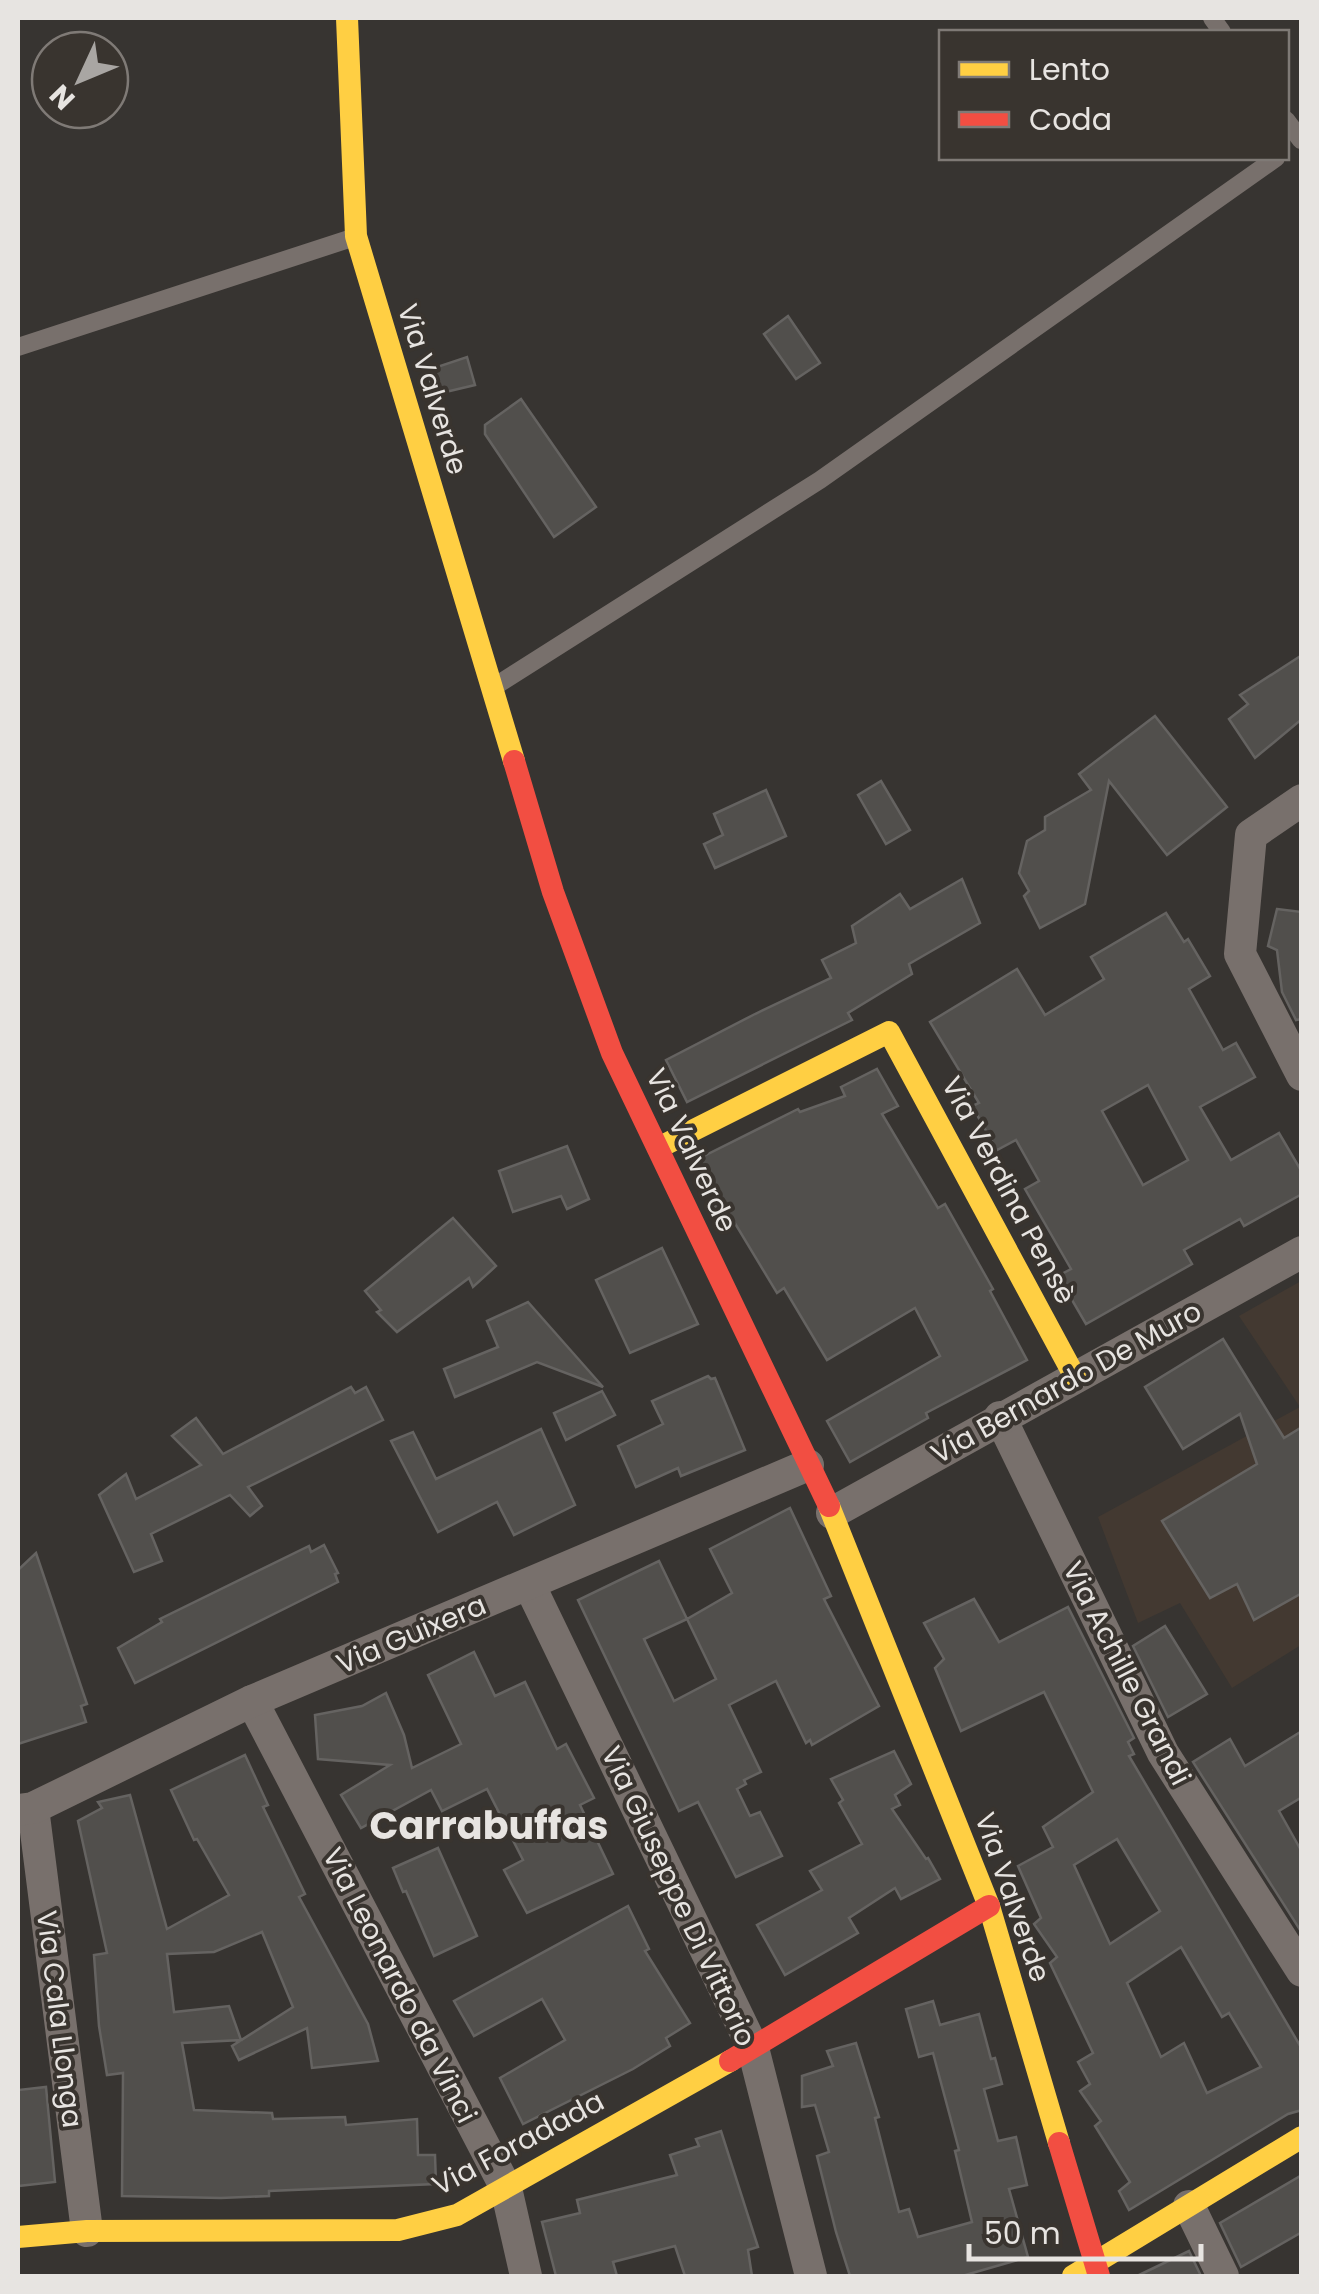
<svg xmlns="http://www.w3.org/2000/svg" width="1319" height="2294" font-family="Poppins,sans-serif">
  <style>
    .built { fill: #433931 }
    .building { fill: #514f4c; stroke: #656361; stroke-width: 2.5; fill-rule: evenodd }
    .lines { fill: none; stroke-linecap: round; stroke-linejoin: round }
    .lane { stroke: #78706c; stroke-width: 18 }
    .street { stroke: #78706c; stroke-width: 32 }
    .slow { stroke: #ffcf43; stroke-width: 22 }
    .jam { stroke: #f24e42; stroke-width: 22 }
    .labels { text-anchor: middle; stroke-width: 8; stroke-linejoin: round; paint-order: stroke }
    .street-label { font-size: 28px; fill: #e7e4e1; stroke: #39342f }
    .district-label { font-size: 38px; font-weight: bold; fill: #e7e4e1; stroke: #39342f }
  </style>
  <rect width="100%" height="100%" fill="#373431"/>
  <polygon class="built" points="1301,1281 1301,1645 1232,1688 1180,1603 1138,1623 1098,1517 1300,1407 1239,1316"/>
  <g class="building">
    <polygon points="788,316 820,363 796,379 764,334"/>
    <polygon points="467,357 475,385 433,395 428,370"/>
    <polygon points="521,399 596,507 554,537 485,434 485,425"/>
    <polygon points="1302,655 1302,719 1255,758 1229,719 1248,704 1240,695"/>
    <polygon points="1155,716 1227,807 1167,855 1109,781 1085,904 1040,928 1024,896 1029,891 1019,873 1027,841 1045,830 1045,817 1091,790 1079,774"/>
    <polygon points="881,781 910,830 886,844 858,795"/>
    <polygon points="766,790 786,836 715,868 704,844 723,835 714,814"/>
    <polygon points="962,879 980,923 909,964 912,974 848,1013 852,1020 687,1102 666,1060 755,1014 831,978 822,960 856,943 852,926 900,894 910,909"/>
    <polygon points="1277,909 1302,912 1302,1019 1296,1020 1282,992 1277,950 1268,946"/>
    <path d="M1166,913L1184,942L1188,939L1210,976L1189,989L1223,1050L1236,1043L1255,1077L1200,1107L1231,1160L1279,1133L1302,1172V1194L1244,1226L1240,1219L1184,1250L1192,1264L1086,1324L1058,1276L1071,1269L1025,1189L1039,1181L1016,1140L997,1150L972,1106L979,1103L930,1022L1017,969L1045,1015L1104,979L1091,957ZM1148,1085L1188,1160L1143,1185L1102,1111Z"/>
    <polygon points="877,1069 898,1106 882,1114 938,1208 945,1204 993,1289 990,1291 1027,1360 926,1413 928,1418 850,1462 827,1421 940,1356 915,1308 827,1360 784,1288 777,1293 724,1205 717,1210 694,1161 798,1109 800,1112 845,1096 841,1087"/>
    <polygon points="567,1146 589,1199 567,1209 561,1196 513,1212 499,1171"/>
    <polygon points="453,1218 496,1266 473,1287 469,1278 397,1332 377,1312 381,1310 365,1291"/>
    <polygon points="662,1248 698,1324 630,1353 596,1280"/>
    <polygon points="528,1302 603,1387 537,1362 455,1397 444,1369 498,1347 487,1321"/>
    <polygon points="1223,1339 1284,1438 1302,1427 1302,1593 1254,1620 1237,1584 1210,1598 1162,1521 1257,1464 1240,1414 1183,1449 1145,1387"/>
    <polygon points="708,1376 711,1379 715,1378 745,1450 681,1476 678,1468 636,1487 618,1446 663,1424 652,1401"/>
    <polygon points="351,1387 355,1393 366,1387 383,1420 248,1487 262,1506 250,1516 230,1495 151,1534 162,1561 134,1572 99,1495 126,1474 136,1499 201,1465 172,1436 196,1418 223,1454"/>
    <polygon points="602,1391 615,1415 566,1440 554,1413"/>
    <polygon points="541,1429 575,1505 514,1535 497,1502 438,1532 391,1441 413,1432 436,1479"/>
    <path d="M790,1508L831,1596L824,1599L879,1706L812,1745L810,1740L806,1743L776,1681L729,1705L761,1772L744,1780L746,1784L737,1789L750,1816L760,1812L782,1856L736,1877L698,1802L679,1811L578,1600L659,1561L687,1619L732,1593L710,1549ZM687,1619L716,1679L674,1701L644,1639Z"/>
    <polygon points="324,1545 338,1573 335,1574 338,1582 135,1683 118,1648 162,1622 160,1619 309,1546 311,1552"/>
    <polygon points="36,1553 87,1704 81,1706 86,1722 18,1744 18,1570"/>
    <path d="M974,1599L999,1642L1068,1607L1134,1738L1128,1742L1134,1754L1129,1756L1302,2049V2110L1288,2114L1129,2210L1119,2191L1130,2182L1095,2126L1101,2121L1080,2091L1090,2084L1078,2062L1093,2053L1050,1963L1057,1957L1034,1924L1041,1918L1018,1866L1053,1847L1043,1827L1093,1792L1044,1692L961,1731L935,1668L944,1659L924,1623ZM1117,1839L1160,1911L1110,1944L1074,1865ZM1181,1947L1222,2017L1229,2013L1261,2067L1207,2093L1184,2043L1161,2057L1127,1983Z"/>
    <polygon points="1165,1626 1207,1694 1168,1717 1133,1646"/>
    <polygon points="474,1652 495,1696 525,1682 557,1749 566,1744 594,1798 580,1805 613,1874 527,1913 504,1870 523,1860 487,1789 442,1811 431,1790 361,1828 341,1795 390,1765 318,1759 315,1715 362,1706 386,1693 404,1735 412,1768 461,1744 428,1675"/>
    <polygon points="1302,1731 1302,1797 1279,1811 1302,1852 1302,1933 1193,1762 1230,1739 1245,1766"/>
    <polygon points="894,1751 911,1784 895,1795 900,1805 892,1809 926,1859 928,1858 940,1879 901,1899 895,1888 849,1918 858,1933 785,1975 757,1925 822,1890 810,1871 862,1844 839,1803 843,1800 831,1779"/>
    <polygon points="245,1755 268,1805 263,1807 305,1894 299,1897 368,2024 378,2061 312,2068 307,2028 239,2060 232,2046 293,2007 262,1932 214,1952 167,1954 174,2012 229,2006 241,2040 182,2043 194,2110 272,2113 273,2119 345,2117 346,2125 417,2119 418,2155 435,2155 436,2184 269,2191 269,2196 221,2198 122,2196 123,2073 107,2075 99,2026 94,1955 107,1953 78,1821 102,1808 98,1802 130,1795 167,1929 229,1895 197,1839 194,1840 171,1790"/>
    <polygon points="438,1848 477,1936 434,1956 406,1891 403,1892 393,1868"/>
    <polygon points="628,1906 649,1949 645,1951 690,2023 666,2038 670,2046 633,2069 523,2124 500,2078 565,2040 542,1999 474,2036 454,2001"/>
    <polygon points="933,2001 940,2025 979,2014 991,2059 995,2058 1002,2084 984,2089 998,2141 1016,2137 1027,2185 1009,2189 1028,2257 962,2276 850,2276 836,2232 817,2156 829,2152 815,2105 802,2107 802,2076 833,2066 827,2051 856,2043 879,2117 875,2118 899,2212 909,2209 918,2237 972,2222 955,2151 959,2150 933,2053 919,2057 906,2009"/>
    <polygon points="46,2087 55,2182 18,2186 18,2090"/>
    <polygon points="721,2131 758,2247 748,2250 752,2276 685,2276 675,2246 613,2262 617,2276 556,2276 542,2222 580,2213 577,2200 677,2175 670,2155 699,2146 696,2139"/>
    <polygon points="1302,2175 1302,2232 1241,2267 1220,2223"/>
    <polygon points="1189,2251 1201,2276 1137,2276"/>
  </g>
  <g class="lines">
    <g class="lane">
      <polyline points="1212,18 1222,32"/>
      <polyline points="1286,120 1301,140"/>
      <polyline points="18,347 355,237"/>
      <polyline points="492,688 820,480 1276,158"/>
    </g>
    <g class="street">
      <polyline points="1302,800 1251,835 1240,954 1302,1075"/>
      <polyline points="1000,1417 1163,1753 1302,1971"/>
      <polyline points="832,1513 1302,1252"/>
      <polyline points="529,1584 753,2048 811,2276"/>
      <polyline points="252,1701 506,2188 526,2276"/>
      <polyline points="33,1808 87,2231"/>
      <polyline points="18,1810 33,1808 252,1701 808,1465"/>
      <polyline points="1189,2206 1223,2276"/>
    </g>
    <g class="slow">
      <polyline points="347,18 356,236 514,761"/>
      <polyline points="658,1148 889,1032 1075,1377"/>
      <polyline points="829,1506 989,1906 1059,2143"/>
      <polyline points="18,2237 87,2231 398,2230 457,2215 730,2061"/>
      <polyline points="1073,2276 1302,2137"/>
    </g>
    <g class="jam">
      <polyline points="514,761 553,892 612,1053 829,1506"/>
      <polyline points="730,2061 989,1906"/>
      <polyline points="1059,2143 1099,2276"/>
    </g>
  </g>
  <g class="labels">
    <g class="street-label">
      <text transform="translate(433 389) rotate(73)" y="10">Via Valverde</text>
      <text transform="translate(692 1150) rotate(65)" y="10">Via Valverde</text>
      <text transform="translate(1009 1190) rotate(62)" y="10">Via Verdina Pensè</text>
      <text transform="translate(1066 1382) rotate(-29)" y="10">Via Bernardo De Muro</text>
      <text transform="translate(411 1634) rotate(-23)" y="10">Via Guixera</text>
      <text transform="translate(1127 1673) rotate(63)" y="10">Via Achille Grandi</text>
      <text transform="translate(679 1896) rotate(65)" y="10">Via Giuseppe Di Vittorio</text>
      <text transform="translate(1013 1897) rotate(71)" y="10">Via Valverde</text>
      <text transform="translate(400 1985) rotate(63)" y="10">Via Leonardo da Vinci</text>
      <text transform="translate(60 2019) rotate(83)" y="10">Via Cala Llonga</text>
      <text transform="translate(518 2143) rotate(-28)" y="10">Via Foradada</text>
    </g>
    <g class="district-label">
      <text x="489" y="1839">Carrabuffas</text>
    </g>
  </g>
  <rect width="1319" height="2294" fill="none" stroke="#e7e4e1" stroke-width="40"/>
  <rect x="939" y="30" width="350" height="130" fill="#39342f" stroke="#7f7a76" stroke-width="2.5"/>
  <rect x="959" y="62" width="50" height="15" fill="#ffcf43" stroke="#7f7a76" stroke-width="2.5"/>
  <text x="1029" y="80" font-size="30" fill="#e7e4e1">Lento</text>
  <rect x="959" y="112" width="50" height="15" fill="#f24e42" stroke="#7f7a76" stroke-width="2.5"/>
  <text x="1029" y="130" font-size="30" fill="#e7e4e1">Coda</text>
  <g transform="translate(80 80) rotate(226)"><circle r="48" fill="#39342f" stroke="#7f7a76" stroke-width="2.5"/>
  <path d="M0-8L18 38L0 25L-18 38Z" fill="#a9a6a3"/>
  <text y="-15" font-size="28" font-weight="bold" text-anchor="middle" fill="#e7e4e1">N</text>
  </g>
  <path d="M969 2244v15h232v-15" fill="none" stroke="#e7e4e1" stroke-width="5"/>
  <text x="984" y="2244" font-size="30" fill="#e7e4e1" stroke="#39342f" stroke-width="8" paint-order="stroke">50 m</text>
</svg>
